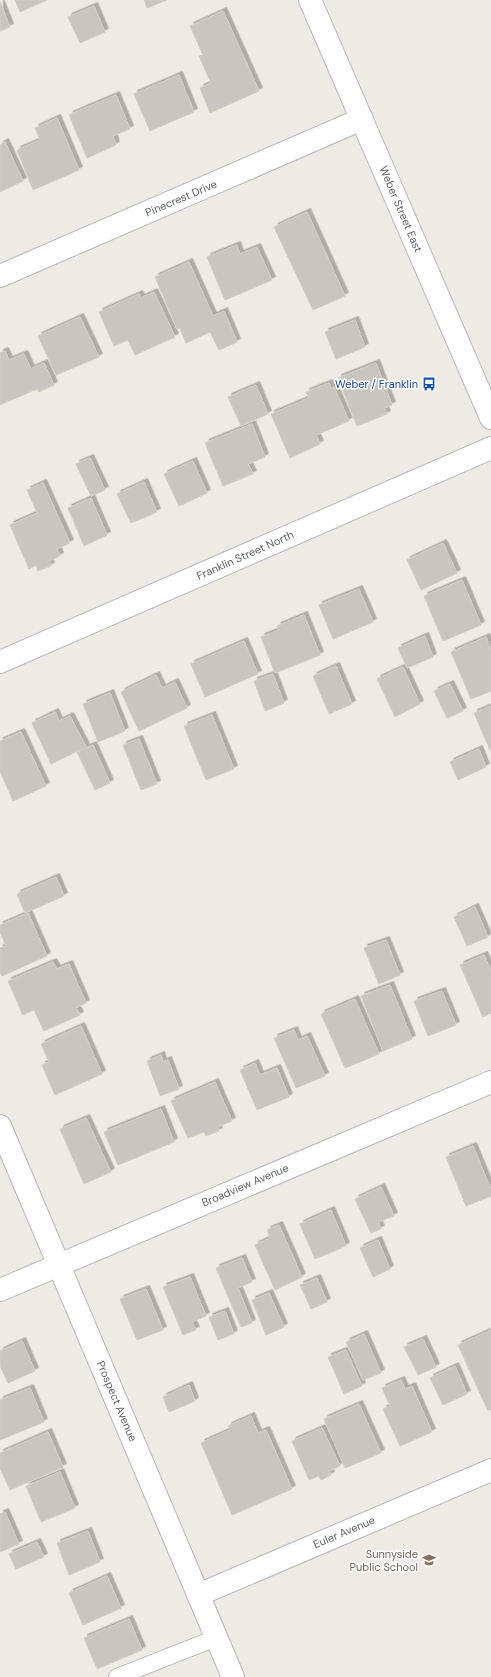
<svg xmlns="http://www.w3.org/2000/svg" width="491" height="1677" font-family="'DM Sans',sans-serif">
  <style>
    .building { fill: #c8c6c0; stroke: #d1cdc2; filter: url(#shadow) }
    .lines { fill: none; stroke-linecap: round; stroke-linejoin: round }
    .lane-casing { stroke: #b4b6ba; stroke-width: 18 }
    .street-casing { stroke: #b4b6ba; stroke-width: 24 }
    .secondary-casing { stroke: #b7b9bf; stroke-width: 24 }
    .lane { stroke: #fff; stroke-width: 16 }
    .street { stroke: #fff; stroke-width: 22 }
    .secondary { stroke: #fff; stroke-width: 22 }
    .labels { text-anchor: middle; stroke-width: 3; stroke-linejoin: round; paint-order: stroke }
    .street-label { font-size: 11px; fill: #5b5f63; stroke: #fff }
    .transit-label { font-size: 11px; fill: #164399; stroke: #fff; text-anchor: end }
    .education-label { font-size: 11px; fill: #785e54; stroke: #fff; text-anchor: end }
  </style>
  <defs>
    <filter id="shadow"><feDropShadow dx="3.5" dy="-3.5" stdDeviation="0" flood-color="#0004"/></filter>
  </defs>
  <rect width="100%" height="100%" fill="#edebe3"/>
  <g class="building">
    <polygon points="15,0 47,0 20,12"/>
    <polygon points="144,0 167,0 147,8"/>
    <polygon points="0,2 10,27 0,31"/>
    <polygon points="94,6 105,32 80,43 68,17"/>
    <polygon points="223,11 259,91 210,113 200,88 211,83 199,56 203,55 190,26"/>
    <polygon points="179,75 194,112 150,131 134,94"/>
    <polygon points="116,95 130,129 113,136 116,145 87,158 69,115"/>
    <polygon points="57,118 79,170 33,190 17,150 40,140 35,128"/>
    <polygon points="5,142 23,181 0,192 0,145"/>
    <polygon points="307,212 345,296 313,310 274,227"/>
    <polygon points="237,245 240,254 257,247 272,280 225,300 207,257"/>
    <polygon points="189,262 213,316 224,311 237,342 219,350 210,332 186,343 180,328 177,329 155,277"/>
    <polygon points="154,292 175,337 135,355 128,340 114,346 99,312 139,294 141,298"/>
    <polygon points="80,317 99,357 56,375 38,336"/>
    <polygon points="355,320 365,347 336,359 325,332"/>
    <polygon points="5,351 9,360 24,354 31,369 44,363 54,385 39,392 37,389 0,405 0,353"/>
    <polygon points="376,363 392,405 384,408 387,414 357,426 338,378"/>
    <polygon points="329,383 331,388 334,387 349,421 316,435 320,444 290,458 271,414 309,398 306,392"/>
    <polygon points="256,385 268,414 241,426 228,397"/>
    <polygon points="252,424 265,457 248,464 253,474 223,486 205,443"/>
    <polygon points="90,458 105,490 91,496 76,464"/>
    <polygon points="193,461 207,493 179,506 164,474"/>
    <polygon points="144,482 157,512 131,523 117,494"/>
    <polygon points="43,483 70,543 57,549 60,556 49,561 51,566 38,571 36,565 29,569 10,525 37,513 27,490"/>
    <polygon points="91,498 107,535 84,546 68,508"/>
    <polygon points="443,543 457,573 421,590 407,560"/>
    <polygon points="462,580 481,625 443,641 424,596"/>
    <polygon points="359,589 373,622 333,639 319,605"/>
    <polygon points="304,615 320,655 275,673 261,637 279,630 277,626"/>
    <polygon points="425,636 433,657 407,668 398,648"/>
    <polygon points="486,637 491,650 491,691 471,699 451,652"/>
    <polygon points="244,641 258,674 205,697 191,664"/>
    <polygon points="336,666 352,704 329,714 313,676"/>
    <polygon points="403,667 420,704 395,717 377,679"/>
    <polygon points="273,674 284,703 265,711 254,681"/>
    <polygon points="156,675 162,688 175,682 187,708 139,731 121,692"/>
    <polygon points="450,684 463,711 447,718 434,691"/>
    <polygon points="110,693 125,731 98,742 83,704"/>
    <polygon points="491,706 491,752 474,713"/>
    <polygon points="55,712 59,721 70,716 86,747 51,764 32,723"/>
    <polygon points="212,715 234,769 206,780 184,726"/>
    <polygon points="21,732 46,786 13,801 0,771 0,741"/>
    <polygon points="139,739 157,784 141,790 123,745"/>
    <polygon points="93,745 110,783 95,790 77,752"/>
    <polygon points="479,749 486,767 458,780 450,762"/>
    <polygon points="56,877 64,896 25,913 17,894"/>
    <polygon points="475,907 488,937 467,946 454,917"/>
    <polygon points="28,913 47,956 2,976 0,972 0,948 6,946 0,932 0,925"/>
    <polygon points="386,940 400,975 379,984 364,948"/>
    <polygon points="484,955 491,971 491,1013 483,1017 460,965"/>
    <polygon points="53,962 57,969 69,964 86,1003 76,1008 80,1015 44,1031 34,1010 23,1015 8,981"/>
    <polygon points="390,985 412,1039 383,1051 361,996"/>
    <polygon points="442,991 456,1025 428,1036 414,1001"/>
    <polygon points="355,999 379,1054 345,1068 321,1014"/>
    <polygon points="81,1026 102,1074 55,1095 42,1065 49,1062 41,1044"/>
    <polygon points="294,1030 298,1040 307,1036 325,1076 296,1088 274,1038"/>
    <polygon points="161,1055 163,1062 168,1060 179,1089 160,1096 147,1061"/>
    <polygon points="255,1063 260,1075 277,1068 289,1097 257,1110 240,1070"/>
    <polygon points="215,1082 232,1121 217,1127 219,1131 206,1136 204,1132 188,1138 171,1101"/>
    <polygon points="161,1109 174,1142 118,1165 104,1132"/>
    <polygon points="86,1118 111,1172 84,1184 60,1129"/>
    <polygon points="473,1146 491,1190 491,1196 466,1206 446,1157"/>
    <polygon points="381,1187 394,1216 378,1222 381,1229 371,1233 355,1199"/>
    <polygon points="331,1210 346,1246 315,1259 300,1224"/>
    <polygon points="279,1225 302,1277 275,1290 255,1245 270,1238 267,1230"/>
    <polygon points="378,1240 390,1269 373,1277 360,1248"/>
    <polygon points="242,1258 252,1282 238,1288 252,1323 241,1327 216,1268"/>
    <polygon points="190,1277 206,1316 192,1322 196,1330 183,1335 163,1287"/>
    <polygon points="317,1278 327,1302 311,1309 300,1285"/>
    <polygon points="146,1289 163,1330 137,1340 120,1299"/>
    <polygon points="269,1293 284,1327 266,1335 252,1300"/>
    <polygon points="225,1311 234,1334 218,1340 209,1317"/>
    <polygon points="491,1330 491,1409 488,1411 458,1345"/>
    <polygon points="364,1334 381,1373 363,1380 346,1342"/>
    <polygon points="423,1339 436,1367 418,1375 404,1347"/>
    <polygon points="22,1341 35,1371 8,1383 0,1366 0,1351"/>
    <polygon points="346,1350 362,1386 344,1394 328,1357"/>
    <polygon points="455,1366 467,1394 443,1405 430,1378"/>
    <polygon points="401,1380 405,1389 412,1386 432,1432 400,1446 383,1409 390,1406 382,1388"/>
    <polygon points="189,1385 195,1401 169,1412 163,1397"/>
    <polygon points="30,1388 44,1422 0,1440 0,1400"/>
    <polygon points="359,1404 381,1453 345,1468 324,1419"/>
    <polygon points="251,1416 258,1433 266,1430 292,1489 232,1515 201,1443 230,1430 228,1426"/>
    <polygon points="322,1428 340,1466 329,1471 331,1475 321,1480 319,1476 309,1480 292,1441"/>
    <polygon points="48,1432 63,1467 10,1490 0,1468 0,1453"/>
    <polygon points="60,1472 75,1508 41,1522 26,1486"/>
    <polygon points="5,1512 19,1544 0,1552 0,1514"/>
    <polygon points="88,1531 100,1562 69,1575 57,1543"/>
    <polygon points="37,1542 44,1557 16,1569 9,1554"/>
    <polygon points="107,1576 121,1608 83,1625 69,1593"/>
    <polygon points="129,1619 142,1650 97,1669 84,1638"/>
  </g>
  <g class="lines">
    <g class="lane-casing">
      <polyline id="lane" points="117,1677 216,1638"/>
    </g>
    <g class="street-casing">
      <g id="street">
        <polyline points="0,276 362,119"/>
        <polyline points="0,1126 233,1677"/>
        <polyline points="0,1290 491,1082"/>
        <polyline points="198,1595 491,1470"/>
      </g>
    </g>
    <g class="secondary-casing">
      <g id="secondary">
        <polyline points="310,0 491,418"/>
        <polyline points="0,662 491,448"/>
      </g>
    </g>
    <use href="#lane" class="lane"/>
    <use href="#street" class="street"/>
    <use href="#secondary" class="secondary"/>
  </g>
  <defs>
    <g id="bus-bare" transform="scale(1.08)"><path d="M-5-6H5V4H4V6H2V4H-2V6H-4V4H-5ZM-3.5-4V0h7V-4ZM-3.5 1.2v1.5H-2V1.2ZM2 1.2v1.5H3.5V1.2Z" fill="#1a4fb4" stroke="#fff" stroke-width="2.5" paint-order="stroke"/></g>
    <g id="school-bare" transform="scale(1.08)"><path d="M0-5L7-2L0 1L-7-2ZM-4 1L0 2.5L4 1V4Q0 6-4 4Z" fill="#8d6e63" stroke="#fff" stroke-width="2.5" paint-order="stroke"/></g>
  </defs>
  <g fill-rule="evenodd">
    <use href="#bus-bare" x="429" y="384"/>
    <use href="#school-bare" x="429" y="1560"/>
  </g>
  <g class="labels">
    <g class="street-label">
      <text transform="translate(181 198) rotate(-23)" y="4">Pinecrest Drive</text>
      <text transform="translate(401 209) rotate(67)" y="4">Weber Street East</text>
      <text transform="translate(245 555) rotate(-24)" y="4">Franklin Street North</text>
      <text transform="translate(245 1185) rotate(-23)" y="4">Broadview Avenue</text>
      <text transform="translate(117 1401) rotate(67)" y="4">Prospect Avenue</text>
      <text transform="translate(344 1532) rotate(-23)" y="4">Euler Avenue</text>
    </g>
    <g class="transit-label">
      <text x="418" y="388">Weber / Franklin</text>
    </g>
    <g class="education-label">
      <text x="418" y="1558">Sunnyside<tspan x="418" dy="13">Public School</tspan></text>
    </g>
  </g>
</svg>
